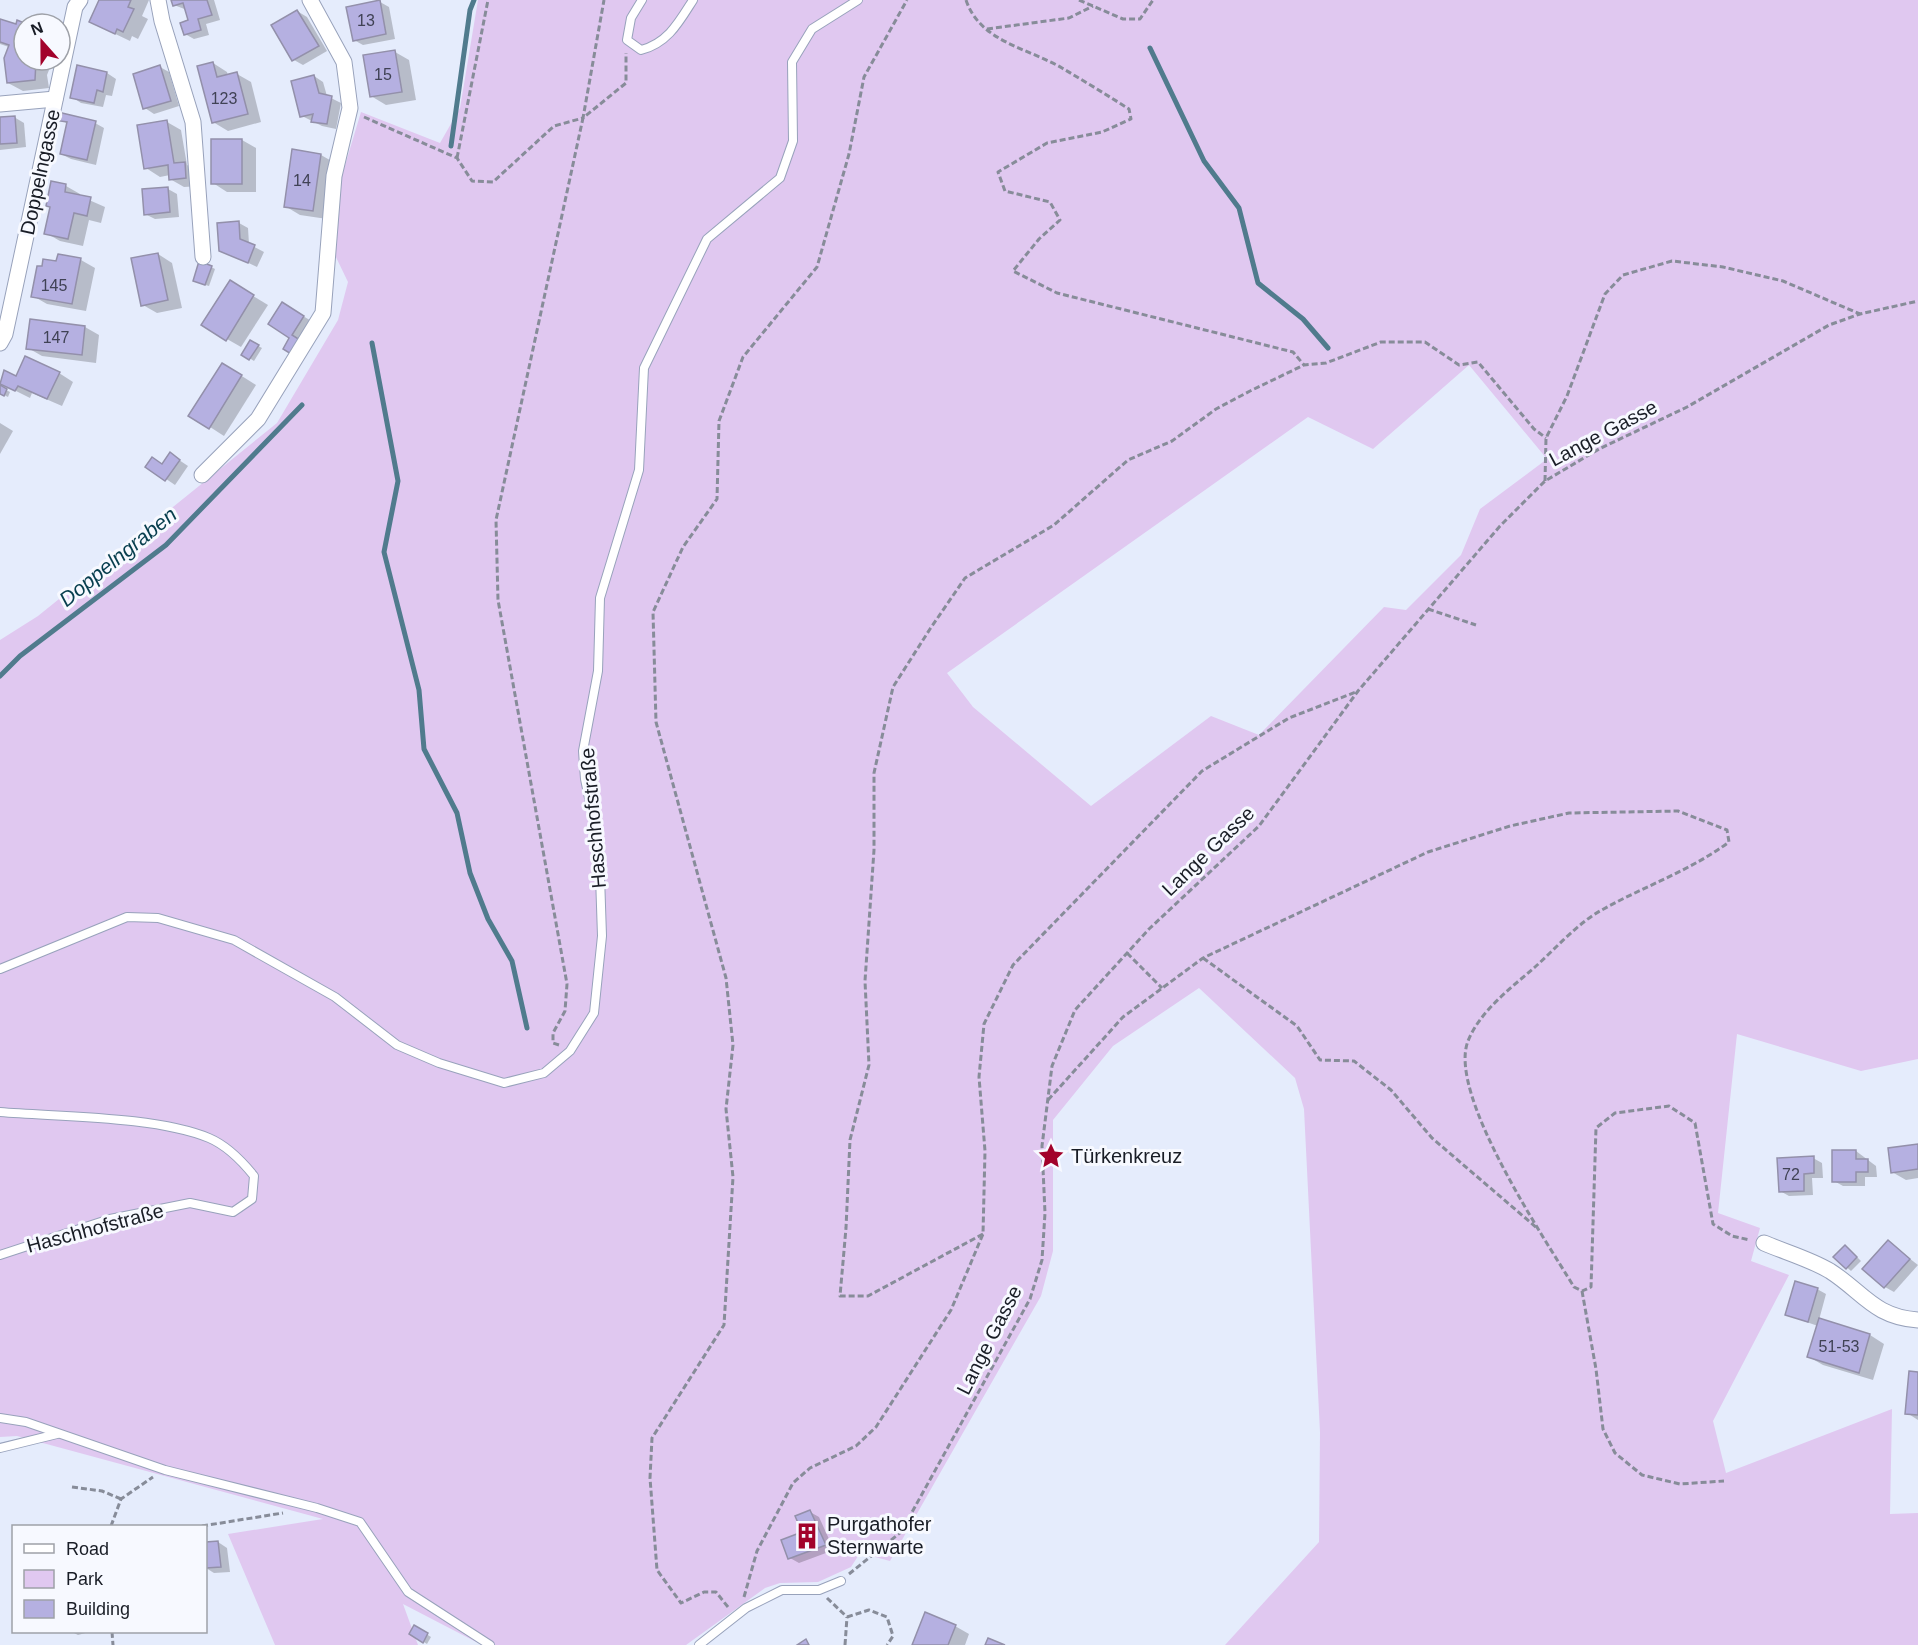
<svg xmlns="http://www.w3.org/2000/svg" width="1918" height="1645" font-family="Helvetica,sans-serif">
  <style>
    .green { fill: #e0c8f0; fill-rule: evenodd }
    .shadow { fill: #0003 }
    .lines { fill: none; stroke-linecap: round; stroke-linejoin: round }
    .stream { stroke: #507b8d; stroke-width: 5 }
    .building { fill: #b5b0e1; stroke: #9390aa; stroke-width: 1.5 }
    .lane-casing { stroke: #98a2bb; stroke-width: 10 }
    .street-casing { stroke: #98a2bb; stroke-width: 17 }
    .path { stroke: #878c99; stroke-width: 3; stroke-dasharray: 6 3; stroke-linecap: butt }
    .lane { stroke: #fff; stroke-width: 8 }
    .street { stroke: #fff; stroke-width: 15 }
    .labels { text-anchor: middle; stroke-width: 6; stroke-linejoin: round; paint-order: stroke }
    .number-label { font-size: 16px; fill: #404255 }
    .street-label { font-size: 20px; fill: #191d26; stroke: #f7f9ff }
    .poi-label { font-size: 20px; fill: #191d26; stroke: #f7f9ff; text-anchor: start }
    .water-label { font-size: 21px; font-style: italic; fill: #073e4e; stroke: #f7f9ff }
  </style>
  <rect width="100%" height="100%" fill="#e5ecfc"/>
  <path class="green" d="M478,0H1918V1059L1861,1071L1737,1034L1718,1213L1760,1228L1751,1261L1789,1275L1713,1421L1726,1473L1892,1409L1890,1514L1918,1513V1645H1225L1319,1542L1320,1432L1304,1109L1295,1078L1199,988L1113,1046L1053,1120V1251L1041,1296L890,1561L860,1553L851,1567L818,1582L780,1583L765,1588L686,1645H482L403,1604L418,1645H275L228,1534L323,1519L17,1436L0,1437V640L38,616L277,423L338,320L348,282L333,251L340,182L361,112L440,143L460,108ZM1469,365L1547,459L1480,509L1461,555L1406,610L1384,607L1259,735L1211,716L1091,806L973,707L947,673L1308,417L1373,449Z"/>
  <g class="shadow">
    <polygon points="101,0 149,0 142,16 148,19 138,39 132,36 130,41 105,29"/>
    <polygon points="173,0 214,0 220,20 206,24 209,35 194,39 185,34 190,21 187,10 174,5"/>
    <polygon points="380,2 389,7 395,39 363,45 354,40"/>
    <polygon points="297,11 307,17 327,51 303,65 294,60"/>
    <polygon points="0,21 17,26 24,24 24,60 53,60 47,75 49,88 23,91 8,83 9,47 0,44"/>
    <polygon points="395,52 409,60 416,100 386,105 371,96"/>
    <polygon points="213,63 227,72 228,76 237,74 251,82 261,122 228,131 213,122"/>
    <polygon points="160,67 169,72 179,106 154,114 145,108"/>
    <polygon points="107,73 116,79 112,96 106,95 103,107 81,103 72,97"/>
    <polygon points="314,76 323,82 327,96 341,103 336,129 322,126 302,116"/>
    <polygon points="14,117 24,123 26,147 0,150 0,119"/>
    <polygon points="62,120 95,123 104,128 96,165 71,159 61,154 68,124"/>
    <polygon points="167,122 181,130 187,165 199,172 200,186 184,187 170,179 170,175 160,177 146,168"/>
    <polygon points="242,140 256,148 256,192 227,192 213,183"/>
    <polygon points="321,155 335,163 327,219 300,215 285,206"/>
    <polygon points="52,183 66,186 80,194 80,196 105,207 101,223 89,220 83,246 60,241 46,233 51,208 48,206"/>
    <polygon points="168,189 177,194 179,217 155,219 145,214"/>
    <polygon points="239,223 248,228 249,244 264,252 257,267 221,250"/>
    <polygon points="158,254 172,263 182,308 157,313 143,305"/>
    <polygon points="59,255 81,260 95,268 86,311 47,304 33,296 58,263"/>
    <polygon points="211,267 215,269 209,286 199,283"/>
    <polygon points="230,282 268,305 241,347 227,339"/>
    <polygon points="283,304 313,322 296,344 292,337"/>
    <polygon points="31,321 85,327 99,335 96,363 42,356 28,348"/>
    <polygon points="251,342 262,348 254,361 243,354"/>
    <polygon points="5,372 17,378 59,373 73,382 62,406 32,393 30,398 0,383"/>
    <polygon points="237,373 256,385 224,436 210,427"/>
    <polygon points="0,387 10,392 8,397 0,393"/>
    <polygon points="0,423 13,431 0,454"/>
    <polygon points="179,460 188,466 175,485 147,466"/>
    <polygon points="1918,1145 1918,1178 1906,1180 1892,1172"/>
    <polygon points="1856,1151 1876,1166 1877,1177 1865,1177 1865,1186 1843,1186 1834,1181"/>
    <polygon points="1813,1158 1822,1163 1823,1178 1812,1178 1813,1195 1789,1196 1780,1191"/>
    <polygon points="1888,1242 1918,1265 1894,1292 1885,1287"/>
    <polygon points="1849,1249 1861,1261 1851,1271 1835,1257"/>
    <polygon points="1817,1289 1826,1294 1819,1320 1870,1335 1884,1344 1873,1380 1823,1365 1809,1357 1818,1326 1786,1315"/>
    <polygon points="1918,1374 1918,1420 1907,1413"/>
    <polygon points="810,1512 819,1517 834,1550 799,1563 790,1558 804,1533"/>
    <polygon points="218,1542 227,1548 230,1572 214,1573 206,1568 206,1543"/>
    <polygon points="955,1626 969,1634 965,1645 913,1645"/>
    <polygon points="415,1627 431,1637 427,1644 411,1634"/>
    <polygon points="72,1632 89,1632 78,1635"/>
  </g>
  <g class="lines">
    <g class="stream">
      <polyline points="1150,48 1204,161 1239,208 1258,283 1303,319 1328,348"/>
      <polyline points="451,146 470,10 474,0"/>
      <polyline points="372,343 398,481 384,552 419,690 424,749 457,813 470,873 488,919 512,961 527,1028"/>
      <polyline points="0,676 20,656 166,545 302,405"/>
    </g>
  </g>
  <g class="building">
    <polygon points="99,0 131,0 128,7 134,9 123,32 117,29 115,34 89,22"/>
    <polygon points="171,0 207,0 212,15 198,19 201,30 184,35 180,23 188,20 183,3 173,6"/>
    <polygon points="380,0 386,34 353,41 346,7"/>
    <polygon points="297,10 319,46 292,61 271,25"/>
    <polygon points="0,19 16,24 17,20 27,24 24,24 24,60 36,60 35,80 7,83 4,58 9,45 0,42"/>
    <polygon points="395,50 402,92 370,97 363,55"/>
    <polygon points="213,62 217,77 237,72 248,114 212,123 197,66"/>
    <polygon points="77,65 107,72 103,92 97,90 94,103 70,98"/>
    <polygon points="160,65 171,101 143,109 133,74"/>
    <polygon points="314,75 319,93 332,96 327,124 311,122 313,114 300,117 291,81"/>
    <polygon points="62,113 96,121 87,160 60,154 67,122 60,121"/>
    <polygon points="15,116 17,143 0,144 0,117"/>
    <polygon points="167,120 174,163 185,162 186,178 169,180 168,165 144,169 137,125"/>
    <rect x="211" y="139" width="31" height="45"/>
    <polygon points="292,149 321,154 313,211 284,207"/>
    <polygon points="51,181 66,184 65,192 91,197 87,216 74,213 68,239 44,234 50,207 46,206"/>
    <polygon points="168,187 170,212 144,215 142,189"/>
    <polygon points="239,221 240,239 255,245 248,263 219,251 217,223"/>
    <polygon points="158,253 168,300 141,306 131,258"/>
    <polygon points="58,254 81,258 72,304 31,297 37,266 42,266 43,259 56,261"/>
    <polygon points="199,261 212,266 205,285 193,281"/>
    <polygon points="230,280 254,295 226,341 201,325"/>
    <polygon points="282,302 304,316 292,335 300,340 291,354 283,349 289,338 268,324"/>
    <polygon points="30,319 85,326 82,355 26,349"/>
    <polygon points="250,340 259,345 249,360 241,355"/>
    <polygon points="25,356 60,372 47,399 18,386 15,391 0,384 4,370 16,376"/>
    <polygon points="222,363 242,375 209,429 188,416"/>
    <polygon points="0,385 7,389 4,396 0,394"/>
    <polygon points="170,452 180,460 165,481 145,467 152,457 162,464"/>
    <polygon points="1918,1144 1918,1169 1891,1173 1888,1148"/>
    <polygon points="1832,1150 1856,1150 1856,1159 1868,1159 1868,1172 1856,1172 1856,1182 1832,1182"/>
    <polygon points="1814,1156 1814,1173 1804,1174 1804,1191 1779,1192 1777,1158"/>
    <polygon points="1888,1240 1910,1259 1884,1288 1862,1269"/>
    <polygon points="1845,1245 1857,1257 1846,1269 1833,1257"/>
    <polygon points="1795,1281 1818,1288 1808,1322 1785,1315"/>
    <polygon points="1819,1318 1870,1334 1859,1373 1807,1357"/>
    <polygon points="1909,1371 1918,1372 1918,1415 1905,1414"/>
    <polygon points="810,1510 826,1545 788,1559 781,1540 802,1532 795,1516"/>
    <polygon points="218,1541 221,1567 206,1568 206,1542"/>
    <polygon points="925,1612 956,1625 948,1645 912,1645"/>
    <polygon points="414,1625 428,1633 423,1643 409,1634"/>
    <polygon points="988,1638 1005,1645 985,1645"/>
    <polygon points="806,1639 809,1645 797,1645"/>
  </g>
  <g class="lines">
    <g class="lane-casing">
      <g id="lane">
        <path d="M642,0L631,18L627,40L641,50C668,43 679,22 693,0"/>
        <polyline points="0,969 127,917 158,918 234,940 335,997 397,1045 439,1063 504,1083 544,1073 570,1051 594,1013 602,936 599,846 585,779 583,751 598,671 600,598 639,470 644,368 707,239 780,178 793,141 792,62 812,29 858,0"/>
        <path d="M0,1112C60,1117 156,1116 209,1138C228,1146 242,1161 254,1176L252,1199L233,1212L190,1203L110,1219L0,1255"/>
        <polyline points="0,1418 26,1422 165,1470 317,1508 360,1522 408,1592 490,1645"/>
        <polyline points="0,1448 57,1434"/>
        <polyline points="699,1645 746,1608 782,1590 819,1590 841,1581"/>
      </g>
    </g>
    <g class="street-casing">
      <g id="street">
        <polyline points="158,0 162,21 193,122 203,257"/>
        <polyline points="0,104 55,99"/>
        <polyline points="0,343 5,334 75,7 80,0"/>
        <polyline points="202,475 258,419 323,313 334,176 350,108 344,62 310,0"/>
        <path d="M1764,1243C1785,1252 1810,1259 1830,1271C1863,1292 1874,1317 1918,1320"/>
      </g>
    </g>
    <g class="path">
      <path d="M966,0C980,42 1028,48 1062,68C1084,81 1107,95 1129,109L1131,119L1102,132L1047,143L998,172L1005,191L1050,202L1060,220L1039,239L1013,271L1057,293L1293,352L1304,365"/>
      <polyline points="1079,0 1123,19 1140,19 1153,0"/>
      <polyline points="987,29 1069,18 1093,6"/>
      <polyline points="364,117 457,158 472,181 493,182 554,126 583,118 604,0"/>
      <polyline points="457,158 488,0"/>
      <polyline points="1545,481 1546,438 1567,396 1605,294 1623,275 1672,261 1723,267 1783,281 1860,314"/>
      <polyline points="1428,609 1476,625"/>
      <polyline points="1127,953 1162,988"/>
      <polyline points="1203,958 1297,1026 1320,1060 1354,1061 1391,1090 1432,1138 1537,1228"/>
      <polyline points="559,1045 553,1043 553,1033 565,1011 567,984 498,600 496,520 583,118 626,83 626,53"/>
      <path d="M1048,1100L1123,1017L1203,958L1428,852L1510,826L1569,813L1678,811L1727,830L1729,842C1690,871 1642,887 1600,911C1577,924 1555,949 1535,967C1511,988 1480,1011 1468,1041C1447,1094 1545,1239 1574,1287L1582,1291L1591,1287L1596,1128L1615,1113L1669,1106L1695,1123L1713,1224L1732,1236L1750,1240"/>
      <polyline points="983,1234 868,1296 840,1296 846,1228 850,1140 869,1065 865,981 874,850 874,773 893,687 930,629 965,578 1054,525 1128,460 1172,441 1216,409 1250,391 1304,365 1326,363 1381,342 1425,342 1459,365 1478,362 1534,429 1546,438"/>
      <polyline points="1582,1291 1596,1369 1603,1429 1615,1453 1642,1475 1680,1484 1724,1481"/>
      <polyline points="72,1487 102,1491 121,1499"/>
      <polyline points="111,1526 121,1499 153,1477"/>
      <polyline points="202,1526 283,1513"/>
      <polyline points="849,1574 901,1532 1030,1299 1042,1260 1045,1213 1042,1146 1052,1066 1075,1010 1149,929 1259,826 1358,691 1500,526 1545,481 1599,449 1687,407 1829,325 1860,314 1918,301"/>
      <polyline points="744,1597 757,1551 793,1483 810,1468 856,1446 876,1427 951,1310 983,1234 985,1151 979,1077 984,1024 1013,965 1202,771 1289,718 1356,692"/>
      <polyline points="827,1598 847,1617"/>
      <polyline points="728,1607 716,1592 704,1592 681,1603 657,1570 650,1478 652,1438 724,1325 733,1177 726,1109 733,1045 726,978 656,722 653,612 683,547 717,499 719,421 743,357 817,267 849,154 864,77 907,0"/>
      <polyline points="847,1617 869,1610 887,1617 893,1636 887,1645"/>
      <polyline points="112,1632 113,1645"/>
      <polyline points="845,1645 847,1617"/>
    </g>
    <use href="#lane" class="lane"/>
    <use href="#street" class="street"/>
  </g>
  <defs>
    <g id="sight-bare" transform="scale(2.07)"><path d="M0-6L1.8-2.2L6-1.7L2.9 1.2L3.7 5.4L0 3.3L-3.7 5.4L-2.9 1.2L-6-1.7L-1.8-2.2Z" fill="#a2022b" stroke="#f7f9ff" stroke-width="2.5" paint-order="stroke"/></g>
    <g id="building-bare" transform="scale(2.07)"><path d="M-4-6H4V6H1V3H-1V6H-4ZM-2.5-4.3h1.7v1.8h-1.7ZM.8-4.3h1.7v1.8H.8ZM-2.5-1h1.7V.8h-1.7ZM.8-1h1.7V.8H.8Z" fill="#a2022b" stroke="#f7f9ff" stroke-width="2.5" paint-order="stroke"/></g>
  </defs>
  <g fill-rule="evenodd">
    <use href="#sight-bare" x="1051" y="1156"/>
    <use href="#building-bare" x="807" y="1536"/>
  </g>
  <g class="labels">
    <g class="number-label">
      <text x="366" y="26">13</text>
      <text x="383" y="80">15</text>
      <text x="224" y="104">123</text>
      <text x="302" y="186">14</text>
      <text x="54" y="291">145</text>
      <text x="56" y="343">147</text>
      <text x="1791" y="1180">72</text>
      <text x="1839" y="1352">51-53</text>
    </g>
    <g class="street-label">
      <text transform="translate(40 172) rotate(-78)" y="7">Doppelngasse</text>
      <text transform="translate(1603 433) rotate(-28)" y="7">Lange Gasse</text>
      <text transform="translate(593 818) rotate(-95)" y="7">Haschhofstraße</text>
      <text transform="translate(1208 851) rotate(-44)" y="7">Lange Gasse</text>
      <text transform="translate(95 1228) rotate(-15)" y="7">Haschhofstraße</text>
      <text transform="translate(989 1340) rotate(-63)" y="7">Lange Gasse</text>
    </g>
    <g class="poi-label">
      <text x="1071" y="1163">Türkenkreuz</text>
      <text x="827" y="1531">Purgathofer<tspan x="827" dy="23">Sternwarte</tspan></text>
    </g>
    <g class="water-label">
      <text transform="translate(118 557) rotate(-39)" y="7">Doppelngraben</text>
    </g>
  </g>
  <rect x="12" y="1525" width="195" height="108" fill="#f7f9ff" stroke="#9ea1a8" stroke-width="1.5"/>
  <rect x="24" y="1544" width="30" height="9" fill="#ffffff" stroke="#9ea1a8" stroke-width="1.5"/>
  <text x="66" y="1555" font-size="18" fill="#191d26">Road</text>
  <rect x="24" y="1570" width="30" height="18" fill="#e0c8f0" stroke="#9ea1a8" stroke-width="1.5"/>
  <text x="66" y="1585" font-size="18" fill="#191d26">Park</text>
  <rect x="24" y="1600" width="30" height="18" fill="#b5b0e1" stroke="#9ea1a8" stroke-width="1.5"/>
  <text x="66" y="1615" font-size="18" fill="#191d26">Building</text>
  <g transform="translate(42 42) rotate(339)"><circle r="28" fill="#f7f9ff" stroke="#9ea1a8" stroke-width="1.5"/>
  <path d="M0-4.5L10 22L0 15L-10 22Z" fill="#a2022b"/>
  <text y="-9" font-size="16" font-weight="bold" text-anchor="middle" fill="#191d26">N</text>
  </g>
</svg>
